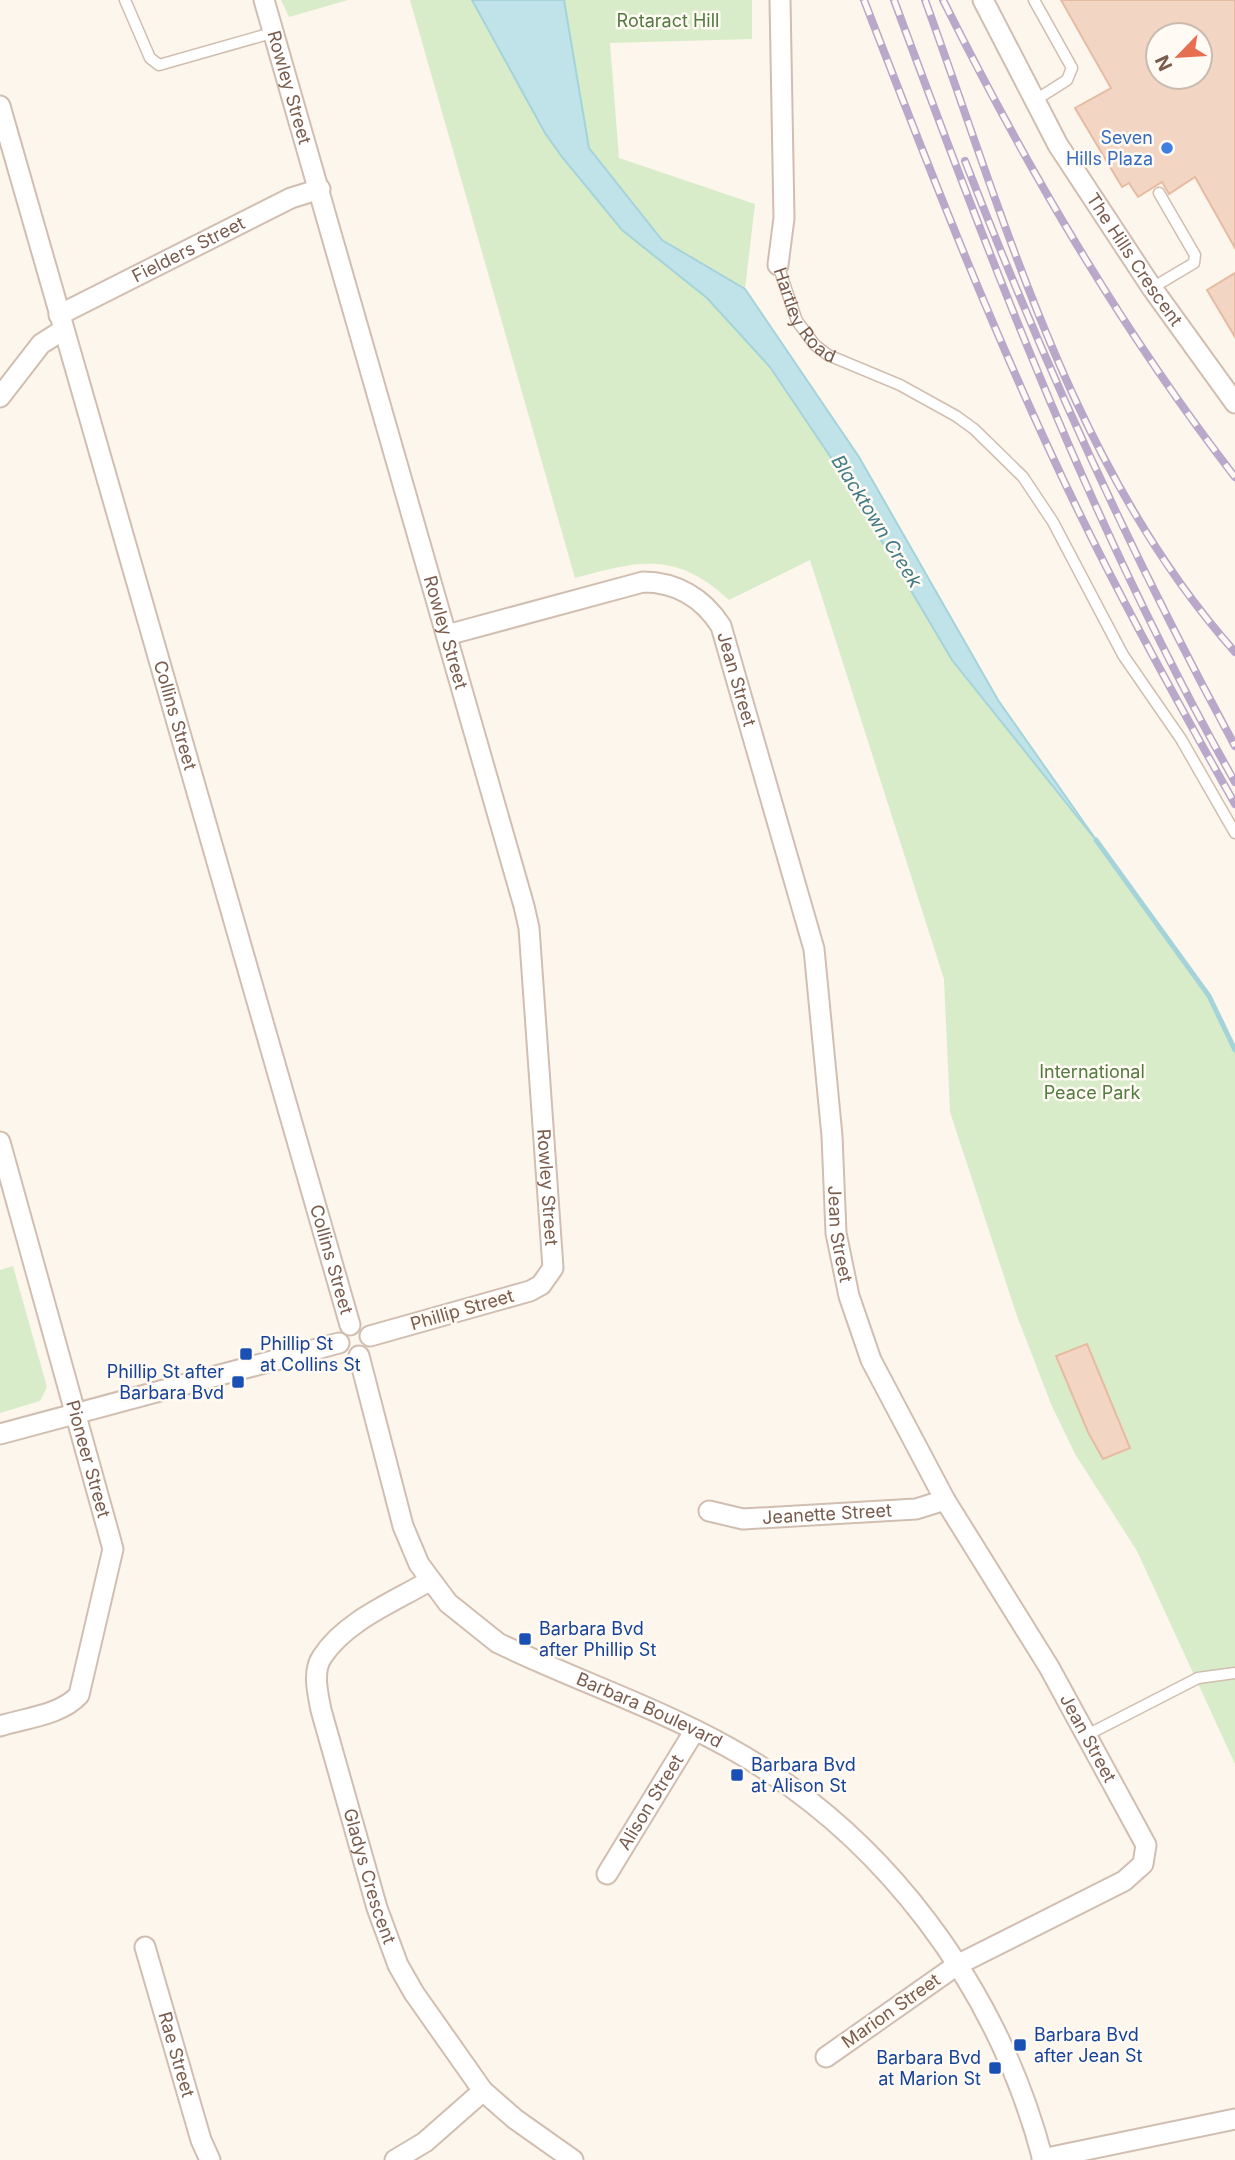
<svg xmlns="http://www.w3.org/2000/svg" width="1235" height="2160" font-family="Inter,sans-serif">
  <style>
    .green { fill: #d8ecc9 }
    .water { fill: #bfe3e8; stroke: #a5d3da; stroke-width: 2 }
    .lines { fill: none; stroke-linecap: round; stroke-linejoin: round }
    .stream { stroke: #a5d3da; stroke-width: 5 }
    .building { fill: #f3d5c3; stroke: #e6bba3; stroke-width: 2; fill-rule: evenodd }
    .lane-casing { stroke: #d1beb0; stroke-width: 13 }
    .street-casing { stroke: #d1beb0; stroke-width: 23 }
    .lane { stroke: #fff; stroke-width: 10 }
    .street { stroke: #fff; stroke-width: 19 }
    .rail-casing { stroke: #b9a8c9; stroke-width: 8 }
    .rail { stroke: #fffaf3; stroke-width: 5; stroke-dasharray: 16; stroke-linecap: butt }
    .shop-dot { fill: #3f7fe0; stroke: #fffaf3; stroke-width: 2.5 }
    .transit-dot { fill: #1a4fb4; stroke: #fffaf3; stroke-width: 2.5 }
    .labels { text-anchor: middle; stroke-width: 5; stroke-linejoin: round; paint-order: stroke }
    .park-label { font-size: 18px; fill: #537a41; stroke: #fffaf3 }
    .street-label { font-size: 18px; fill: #7a5c4d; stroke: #fffaf3 }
    .shop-label { font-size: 18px; fill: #366cbe; stroke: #fffaf3; text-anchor: end }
    .transit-label { font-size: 18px; fill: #164399; stroke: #fffaf3; text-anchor: start }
    .water-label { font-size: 19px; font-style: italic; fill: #437c86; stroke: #fffaf3 }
  </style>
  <rect width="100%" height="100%" fill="#fdf6ec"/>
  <g class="green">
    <polygon points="281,0 348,0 289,17"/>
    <path d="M410,0H472L622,230L707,298L770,367L842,474L952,660L1099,844L1209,996L1235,1050V1764L1137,1551L1075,1454L1051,1404L1017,1316L950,1112L944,979L810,560L729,600C677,551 639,560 575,578Z"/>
    <polygon points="564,0 752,0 752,39 610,43 619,158 755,204 745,289 662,240 589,148"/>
    <polygon points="13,1266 47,1387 40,1401 0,1413 0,1270"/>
  </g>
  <polygon class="water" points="472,0 564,0 589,148 662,240 745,289 859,457 998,700 1099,844 952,660 842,474 770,367 707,298 622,230 562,157 545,133"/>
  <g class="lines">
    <polyline class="stream" points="1096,840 1209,996 1235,1050"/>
  </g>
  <g class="building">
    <path d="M1061,0H1235V248L1195,177L1169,194L1162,182L1138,197L1129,183L1122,187L1075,108L1111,88ZM1158,35H1200V77H1158Z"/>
    <polygon points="1235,273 1235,337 1207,290"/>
    <polygon points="1087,1344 1130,1448 1103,1459 1088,1432 1056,1356"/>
  </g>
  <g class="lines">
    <g class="lane-casing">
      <g id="lane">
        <polyline points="125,0 150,58 159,65 275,32"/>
        <polyline points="1034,0 1072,68 1067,80 1034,101"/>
        <path id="s1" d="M778,265L797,321L815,345L828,355L900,385L956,416L974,429L1023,477L1053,522L1123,655L1181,739L1235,833"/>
        <polyline points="1152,288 1194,263 1195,255 1159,193"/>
        <polyline points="1087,1735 1198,1678 1235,1673"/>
      </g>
    </g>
    <g class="street-casing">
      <g id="street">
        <path id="s2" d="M264,0L524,906L529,928L553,1268L541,1285L530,1291L370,1336"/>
        <path id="s3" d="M983,0L1058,145L1152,288L1235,403"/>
        <path id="s4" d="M0,106L350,1325"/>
        <polyline points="778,265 784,218 780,0"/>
        <path id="s5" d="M59,315L291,198L320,189"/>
        <polyline points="0,397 41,344 63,330"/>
        <path id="s6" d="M447,635L643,582C676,582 703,598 721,626L814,949L832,1136L836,1233L849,1296L871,1360L945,1500L1049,1667L1146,1845L1143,1864L1124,1881L957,1965L826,2057"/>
        <path id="s7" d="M0,1142L113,1549L79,1695C61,1715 25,1718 0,1726"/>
        <path id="s8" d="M359,1356L403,1526L419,1564L448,1603L498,1643C573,1679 653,1706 726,1746C883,1832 998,1987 1043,2160"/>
        <polyline points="0,1434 339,1343"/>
        <path id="s9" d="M709,1511L743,1519L916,1509L945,1500"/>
        <path id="s10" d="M429,1581C394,1602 345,1621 322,1657C312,1672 318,1694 321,1710L377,1908L398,1965L414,1993L483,2091L515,2119L573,2160"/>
        <path id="s11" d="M607,1874L695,1730"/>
        <path id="s12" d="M145,1947L201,2140L210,2160"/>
        <polyline points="1042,2159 1235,2119"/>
        <polyline points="395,2160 425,2142 483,2091"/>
      </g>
    </g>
    <use href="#lane" class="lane"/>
    <use href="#street" class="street"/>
    <g class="rail-casing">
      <g id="rail">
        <path d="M864,0C922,150 980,300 1048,447C1104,569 1169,687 1235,804"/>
        <path d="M894,0C993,267 1094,534 1235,782"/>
        <path d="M925,0C1007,225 1073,470 1235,652"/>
        <path d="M943,0C1027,168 1120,328 1235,477"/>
        <path d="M965,161C1043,362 1132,556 1235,746"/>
      </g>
    </g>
    <use href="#rail" class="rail"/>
  </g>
  <circle class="shop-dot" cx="1167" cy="148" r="7"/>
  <g class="transit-dot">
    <rect x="239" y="1347" width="14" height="14" rx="3.5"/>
    <rect x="231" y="1375" width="14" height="14" rx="3.5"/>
    <rect x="518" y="1632" width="14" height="14" rx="3.5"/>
    <rect x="730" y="1768" width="14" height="14" rx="3.5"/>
    <rect x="1013" y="2038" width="14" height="14" rx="3.5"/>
    <rect x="988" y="2061" width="14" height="14" rx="3.5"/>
  </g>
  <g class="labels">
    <g class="park-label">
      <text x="668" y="27">Rotaract Hill</text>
      <text x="1092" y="1078">International<tspan x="1092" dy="21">Peace Park</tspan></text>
    </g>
    <g class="street-label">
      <text dy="6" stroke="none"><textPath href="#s2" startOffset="91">Rowley Street</textPath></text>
      <text dy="6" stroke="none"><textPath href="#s5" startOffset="145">Fielders Street</textPath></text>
      <text dy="6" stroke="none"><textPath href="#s3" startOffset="301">The Hills Crescent</textPath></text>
      <text dy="6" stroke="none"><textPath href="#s1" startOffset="58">Hartley Road</textPath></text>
      <text dy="6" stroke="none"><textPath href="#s2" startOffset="658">Rowley Street</textPath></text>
      <text dy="6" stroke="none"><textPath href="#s6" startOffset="352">Jean Street</textPath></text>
      <text dy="6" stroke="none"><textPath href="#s4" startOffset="634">Collins Street</textPath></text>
      <text dy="6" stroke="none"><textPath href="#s2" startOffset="1225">Rowley Street</textPath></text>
      <text dy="6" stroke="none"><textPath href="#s6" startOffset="919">Jean Street</textPath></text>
      <text dy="6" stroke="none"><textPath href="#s4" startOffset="1200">Collins Street</textPath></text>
      <text transform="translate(462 1310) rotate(-16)" y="6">Phillip Street</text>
      <text dy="6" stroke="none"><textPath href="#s7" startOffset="329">Pioneer Street</textPath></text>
      <text dy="6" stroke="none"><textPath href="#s9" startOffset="119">Jeanette Street</textPath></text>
      <text dy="6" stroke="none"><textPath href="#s8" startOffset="495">Barbara Boulevard</textPath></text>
      <text dy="6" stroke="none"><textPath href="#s6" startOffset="1486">Jean Street</textPath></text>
      <text dy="6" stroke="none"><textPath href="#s11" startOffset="84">Alison Street</textPath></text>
      <text dy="6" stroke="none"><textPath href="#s10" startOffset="360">Gladys Crescent</textPath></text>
      <text transform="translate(891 2011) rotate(-35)" y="6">Marion Street</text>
      <text dy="6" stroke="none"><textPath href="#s12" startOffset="112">Rae Street</textPath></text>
    </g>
    <g class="shop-label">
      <text x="1153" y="144">Seven<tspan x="1153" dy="21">Hills Plaza</tspan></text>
    </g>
    <g class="transit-label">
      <text x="260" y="1350">Phillip St<tspan x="260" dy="21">at Collins St</tspan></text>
      <text x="224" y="1378" text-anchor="end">Phillip St after<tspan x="224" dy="21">Barbara Bvd</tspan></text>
      <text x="539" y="1635">Barbara Bvd<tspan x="539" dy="21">after Phillip St</tspan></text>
      <text x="751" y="1771">Barbara Bvd<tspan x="751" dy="21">at Alison St</tspan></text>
      <text x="1034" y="2041">Barbara Bvd<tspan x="1034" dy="21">after Jean St</tspan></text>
      <text x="981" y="2064" text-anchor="end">Barbara Bvd<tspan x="981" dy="21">at Marion St</tspan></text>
    </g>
    <g class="water-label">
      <text transform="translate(877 521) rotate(58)" y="7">Blacktown Creek</text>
    </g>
  </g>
  <g transform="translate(1179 56) rotate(245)"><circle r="33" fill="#fffaf3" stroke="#cabbb1" stroke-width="2"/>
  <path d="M0-5L12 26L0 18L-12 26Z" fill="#e76f51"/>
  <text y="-10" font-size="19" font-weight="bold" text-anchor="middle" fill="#7a5c4d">N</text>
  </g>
</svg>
